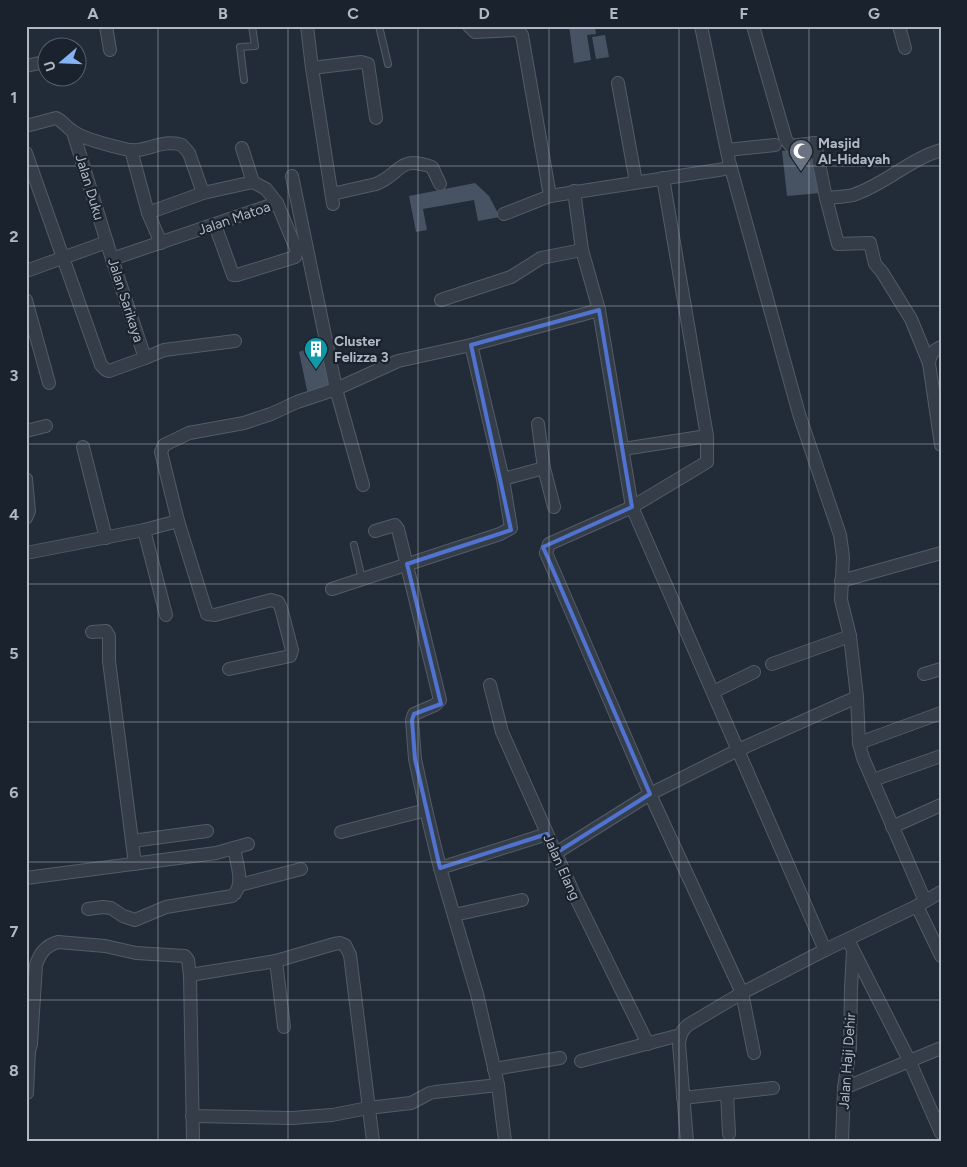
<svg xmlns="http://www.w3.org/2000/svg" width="967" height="1167" font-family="Figtree,sans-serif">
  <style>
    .building { fill: #475362 }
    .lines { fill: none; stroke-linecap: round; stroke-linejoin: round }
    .lane-casing { stroke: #535b66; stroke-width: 8 }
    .street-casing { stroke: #535b66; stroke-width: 14 }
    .lane { stroke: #353e48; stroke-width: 6 }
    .street { stroke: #353e48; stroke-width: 12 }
    .marked { fill: none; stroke: #5073d1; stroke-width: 4; stroke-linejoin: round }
    .grid { fill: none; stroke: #b0b8c5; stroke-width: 1; stroke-opacity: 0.55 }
    .labels { text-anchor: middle; stroke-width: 4.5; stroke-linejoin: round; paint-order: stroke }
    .poi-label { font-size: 14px; font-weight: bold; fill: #b0b8c5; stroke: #1a232d; text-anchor: start }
    .street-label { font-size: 14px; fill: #b0b8c5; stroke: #1a232d }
    .neatline { fill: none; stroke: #b0b8c5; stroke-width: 2 }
    .grid-label { font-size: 16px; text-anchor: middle; font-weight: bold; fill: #b0b8c5 }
  </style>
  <rect width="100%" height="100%" fill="#212c38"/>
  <g class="building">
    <polygon points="569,26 595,26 596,34 587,35 591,60 574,63"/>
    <polygon points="605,35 609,57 596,59 592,37"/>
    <polygon points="815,148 820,193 787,196 782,151"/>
    <polygon points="475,183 489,196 500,217 478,221 474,200 423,209 427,230 416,232 409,196"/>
    <polygon points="323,342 334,388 308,395 299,352"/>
  </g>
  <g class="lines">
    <g class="lane-casing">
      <g id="lane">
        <polyline points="379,26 388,64"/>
        <polyline points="244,80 240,47 255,46 252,26"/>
        <polyline points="354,545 362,579"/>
      </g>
    </g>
    <g class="street-casing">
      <g id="street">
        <polyline points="106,26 110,50"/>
        <polyline points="307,26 312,68 333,204"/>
        <polyline points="469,26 475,32 513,30 517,30 522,35 550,196"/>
        <polyline points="701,26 729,161 799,414 840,535 843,557 841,600 850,636 857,697 859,743 863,758 925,901"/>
        <polyline points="753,26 786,140 791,146 815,143 826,198 838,244 870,243 875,264 882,272 911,319 929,363"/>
        <polyline points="899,26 905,48"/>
        <polyline points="26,66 48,61"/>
        <polyline points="312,68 361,62 368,64 376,118"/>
        <polyline points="618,83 636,182"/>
        <path d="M26,126L56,118C63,121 67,128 74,132C84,139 116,147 129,150C145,153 163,138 182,145L189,153L203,193"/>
        <polyline points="73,132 112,259 145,358"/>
        <polyline points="242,148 253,182"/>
        <polyline points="131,150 148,213 161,243"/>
        <polyline points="727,150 775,145"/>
        <polyline points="26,153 101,365 106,370 109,371 145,358 164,350 235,341"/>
        <polyline points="292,176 336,389 363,485"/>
        <polyline points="663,178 707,436 707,462 632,507 549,544 546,553 650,794 742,993 754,1053"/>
        <polyline points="574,191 582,250 599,310 632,507 825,950"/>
        <path d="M332,194L376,184C403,173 397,155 432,167L440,184"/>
        <path d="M826,198C835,197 845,197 853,195C886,184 908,160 941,150"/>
        <polyline points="148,213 203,193 253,182 266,189 277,203 297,251 295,257 237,275 233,275 215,225"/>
        <polyline points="504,214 550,196 731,168"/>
        <polyline points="112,259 277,203"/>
        <polyline points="26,271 107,242"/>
        <polyline points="26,300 49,383"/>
        <polyline points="441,300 511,277 541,258 582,250"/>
        <path d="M941,347C933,350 930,355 929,363L941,445"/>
        <polyline points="538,424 544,468 554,507"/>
        <polyline points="26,431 46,426"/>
        <polyline points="83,447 106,538"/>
        <polyline points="623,449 707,436"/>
        <polyline points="26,479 29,511 26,518"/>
        <polyline points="503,479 544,468"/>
        <polyline points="178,521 207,614 215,615 271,600 278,602 281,608 292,650 290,656 229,669"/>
        <polyline points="144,530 166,615"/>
        <polyline points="375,531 395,525 398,529 440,700 435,705 414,714 412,720 415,759 426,810 440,868 477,994 498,1085 505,1141"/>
        <polyline points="26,553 144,530 178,521 161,452 164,445 189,433 244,423 271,414 297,402 336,389 398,361 471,345 599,310"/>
        <polyline points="841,581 941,553"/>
        <polyline points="332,589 500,534 511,528 503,479 471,345"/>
        <polyline points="92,632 106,631 109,636 109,661 135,864"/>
        <polyline points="772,664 850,636"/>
        <polyline points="924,674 941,669"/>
        <polyline points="490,685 502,732 574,894 648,1044"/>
        <polyline points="713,692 754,672"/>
        <polyline points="859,743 941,713"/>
        <polyline points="873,780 941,756"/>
        <polyline points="892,827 941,805"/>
        <polyline points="341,832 426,810"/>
        <polyline points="132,841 207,831"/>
        <polyline points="556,853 650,794 738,750 857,697"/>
        <polyline points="440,868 547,834"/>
        <polyline points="26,878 216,853 248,844"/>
        <polyline points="240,885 301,869"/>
        <polyline points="917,906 941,956"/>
        <path d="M88,909L103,907L111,908L123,916L135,920L166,907L232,896C246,886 236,862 234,848"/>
        <polyline points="454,915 522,900"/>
        <polyline points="848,940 910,1062 941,1133"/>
        <polyline points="276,961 284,1027"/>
        <polyline points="190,975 276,961 334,944 340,943 345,945 350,955 373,1141"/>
        <path d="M26,1051H29L31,1044L36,965C40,953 45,946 58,942L105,946L136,953L185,956L188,960L190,975L193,1141"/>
        <polyline points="581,1061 680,1035"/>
        <polyline points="494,1069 560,1058"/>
        <polyline points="844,1088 941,1048"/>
        <polyline points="27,1093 29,1051"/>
        <polyline points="727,1093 729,1134"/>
        <polyline points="683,1098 773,1088"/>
        <polyline points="192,1116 292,1118 332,1115 368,1108 411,1103 430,1093 435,1092 498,1085"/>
        <path d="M687,1141L679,1044C680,1036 681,1031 688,1025L742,993L825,950L917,906L941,892"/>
        <polyline points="842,1141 844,1088 850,1048 851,988 853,951"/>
      </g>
    </g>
    <use href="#lane" class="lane"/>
    <use href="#street" class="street"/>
  </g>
  <path class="marked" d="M599,310L632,507L543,547L650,794L556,853L547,834L440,868L415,759L412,720L414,714L441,704L407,564L511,530L471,345Z"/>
  <path class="grid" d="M158,26V1141M288,26V1141M418,26V1141M549,26V1141M679,26V1141M809,26V1141M26,166H941M26,306H941M26,444H941M26,584H941M26,722H941M26,862H941M26,1000H941"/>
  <defs>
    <g id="mosque-pin" transform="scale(1.25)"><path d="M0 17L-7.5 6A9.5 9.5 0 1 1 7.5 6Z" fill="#6b7280" stroke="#1a232d"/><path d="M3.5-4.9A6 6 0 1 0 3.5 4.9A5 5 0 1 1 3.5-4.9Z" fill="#fff"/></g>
    <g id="building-pin" transform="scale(1.25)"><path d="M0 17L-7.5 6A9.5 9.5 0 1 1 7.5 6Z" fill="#0f9aa8" stroke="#1a232d"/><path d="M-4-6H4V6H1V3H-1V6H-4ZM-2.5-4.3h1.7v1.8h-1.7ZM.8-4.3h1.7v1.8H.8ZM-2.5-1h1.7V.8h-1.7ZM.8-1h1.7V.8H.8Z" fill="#fff"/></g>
  </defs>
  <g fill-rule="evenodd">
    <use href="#mosque-pin" x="801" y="151"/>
    <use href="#building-pin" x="316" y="349"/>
  </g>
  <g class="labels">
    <g class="poi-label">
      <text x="818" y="148">Masjid<tspan x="818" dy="16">Al-Hidayah</tspan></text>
      <text x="334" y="346">Cluster<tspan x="334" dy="16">Felizza 3</tspan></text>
    </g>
    <g class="street-label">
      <text transform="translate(90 187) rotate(73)" y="5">Jalan Duku</text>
      <text transform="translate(234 218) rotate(-19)" y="5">Jalan Matoa</text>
      <text transform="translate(126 300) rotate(72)" y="5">Jalan Sarikaya</text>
      <text transform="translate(562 867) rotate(66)" y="5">Jalan Elang</text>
      <text transform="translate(847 1061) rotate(-86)" y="5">Jalan Haji Dehir</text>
    </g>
  </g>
  <rect width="967" height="1167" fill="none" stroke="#1a232d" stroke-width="55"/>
  <g transform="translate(62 62) rotate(251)"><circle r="24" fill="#1a232d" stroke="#565f6a"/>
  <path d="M0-4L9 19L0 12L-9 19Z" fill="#85b3f4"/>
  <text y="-8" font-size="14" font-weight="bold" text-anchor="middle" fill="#b0b8c5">U</text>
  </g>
  <rect x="28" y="28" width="912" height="1112" class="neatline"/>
  <g class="grid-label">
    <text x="93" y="19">A</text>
    <text x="223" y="19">B</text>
    <text x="353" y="19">C</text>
    <text x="484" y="19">D</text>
    <text x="614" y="19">E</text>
    <text x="744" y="19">F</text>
    <text x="874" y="19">G</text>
    <text x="14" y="103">1</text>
    <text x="14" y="242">2</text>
    <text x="14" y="381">3</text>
    <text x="14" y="520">4</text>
    <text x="14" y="659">5</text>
    <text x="14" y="798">6</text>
    <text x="14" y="937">7</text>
    <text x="14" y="1076">8</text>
  </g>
</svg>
